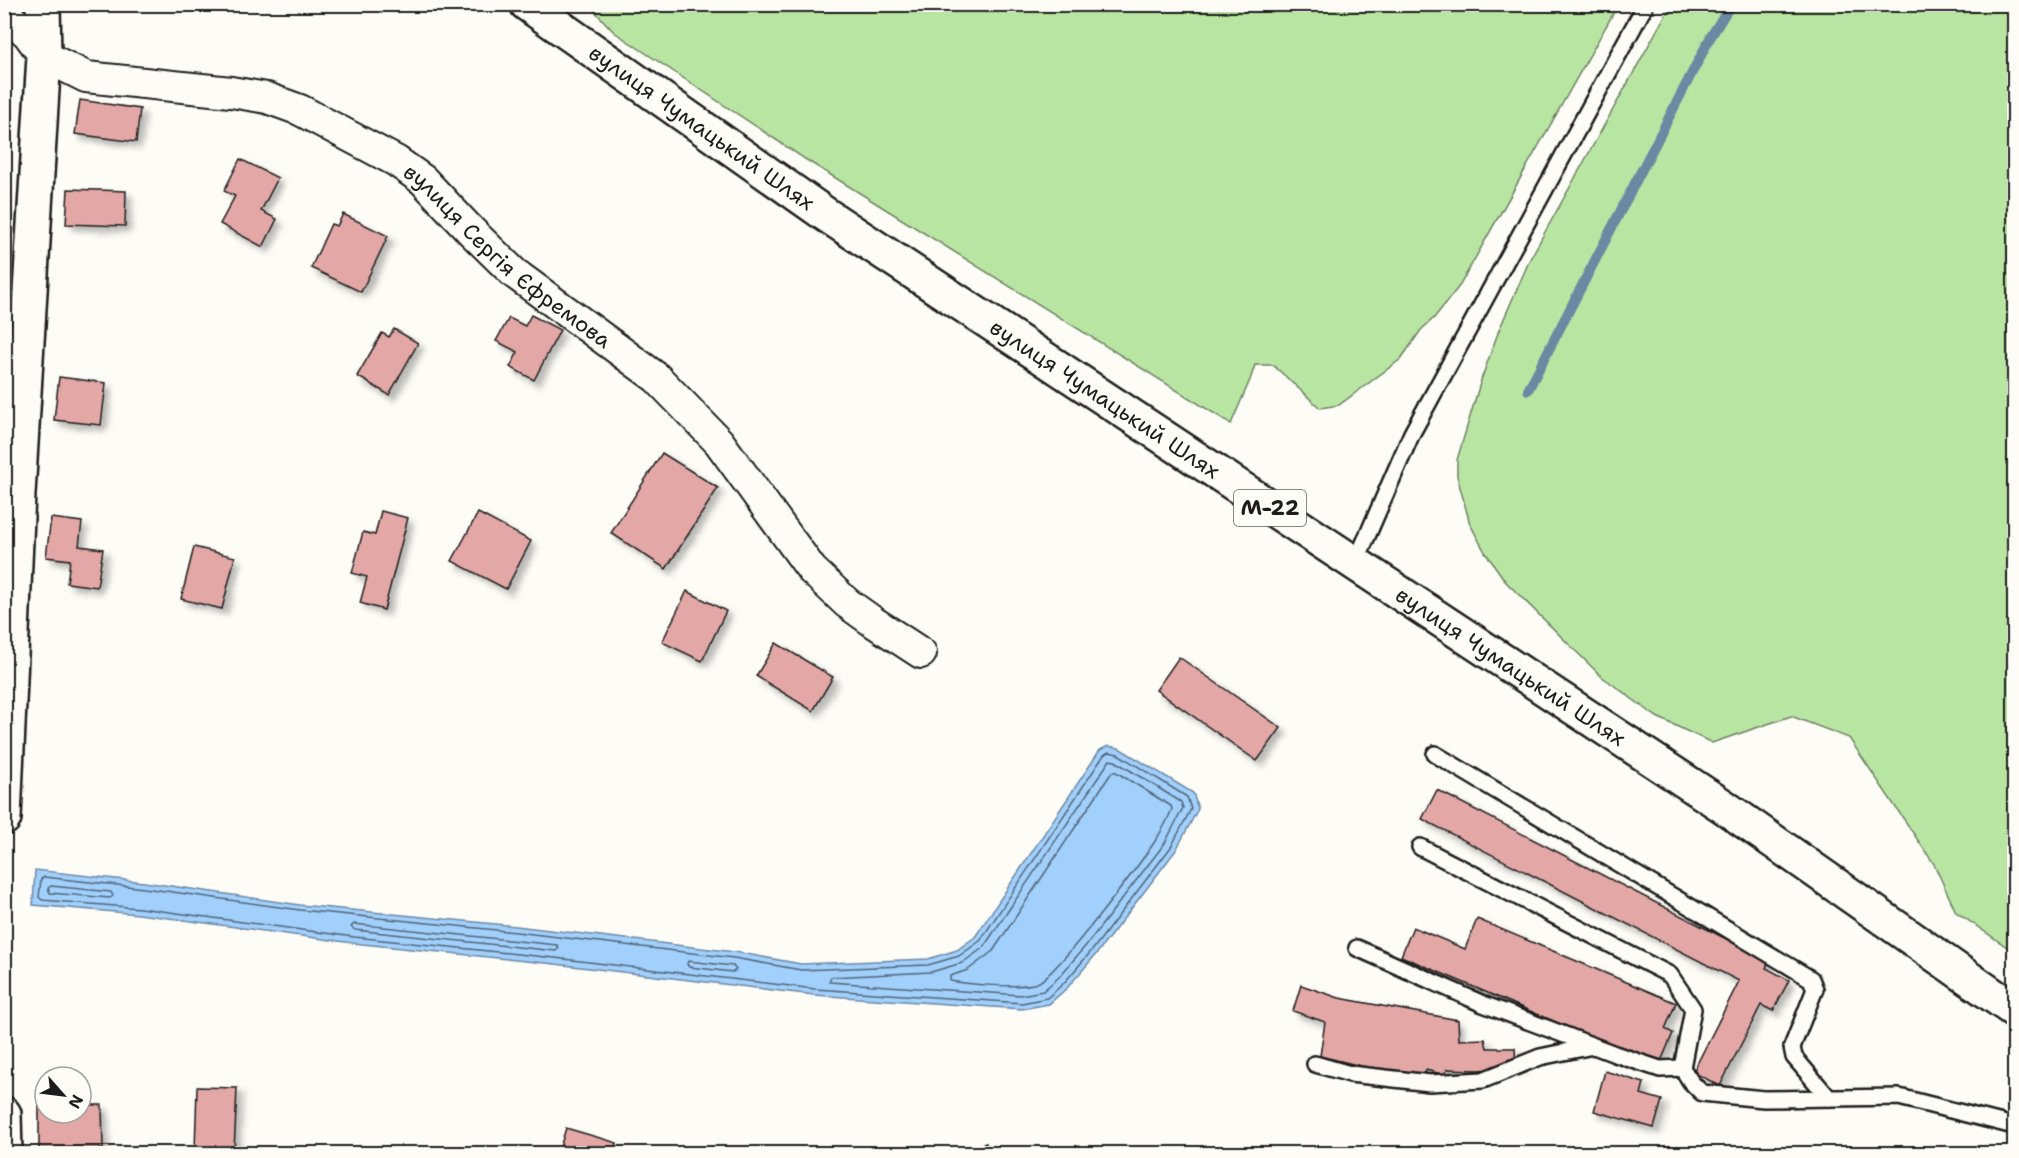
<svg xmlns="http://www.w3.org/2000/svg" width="2019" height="1158" font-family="'Shantell Sans',sans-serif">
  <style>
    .green { fill: #b9e5a3; stroke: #6a8060; stroke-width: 1.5 }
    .water { fill: #a1d0fc; stroke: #6c88a2; stroke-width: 1.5 }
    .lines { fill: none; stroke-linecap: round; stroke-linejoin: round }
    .shore { stroke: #516476; stroke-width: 1.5 }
    .stream { stroke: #6c88a2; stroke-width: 10 }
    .building { fill: #e3a8a6; stroke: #1c1c1c; stroke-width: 1.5; filter: url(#shadow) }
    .service-casing { stroke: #1c1c1c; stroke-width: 20 }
    .minor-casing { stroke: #1c1c1c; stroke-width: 34 }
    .tertiary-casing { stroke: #1c1c1c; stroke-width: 38 }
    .trunk-casing { stroke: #1c1c1c; stroke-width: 38 }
    .service { stroke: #fdfcf7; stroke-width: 15 }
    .minor { stroke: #fdfcf7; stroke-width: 30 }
    .tertiary { stroke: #fdfcf7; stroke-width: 33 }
    .trunk { stroke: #fdfcf7; stroke-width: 33 }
    .labels { text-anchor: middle; stroke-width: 4.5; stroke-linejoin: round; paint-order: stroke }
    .shield { fill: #fdfcf7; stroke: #605f5e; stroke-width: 1.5 }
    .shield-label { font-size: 21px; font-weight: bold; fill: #1c1c1c }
    .street-label { font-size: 22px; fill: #1c1c1c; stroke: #fdfcf7 }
  </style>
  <defs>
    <filter id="shadow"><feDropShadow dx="5.5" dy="5.5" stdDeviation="3" flood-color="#0004"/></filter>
  </defs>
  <rect width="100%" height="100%" fill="#fdfcf7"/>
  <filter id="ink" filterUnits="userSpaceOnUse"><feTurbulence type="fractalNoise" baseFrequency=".0167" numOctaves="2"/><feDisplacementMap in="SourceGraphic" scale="12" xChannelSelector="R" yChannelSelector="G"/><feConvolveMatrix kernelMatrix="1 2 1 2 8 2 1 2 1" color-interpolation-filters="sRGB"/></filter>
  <g filter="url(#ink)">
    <g class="green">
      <polygon points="589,5 1618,5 1460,285 1434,318 1421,330 1401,359 1339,405 1320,408 1273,365 1255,365 1250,380 1231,424 805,159 614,32"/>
      <polygon points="1671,5 2014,5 2014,947 2007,947 1956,912 1934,864 1849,738 1791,716 1712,743 1657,717 1601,676 1506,582 1485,552 1470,524 1457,476 1457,460 1481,380 1499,330 1530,259"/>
    </g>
    <polygon class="water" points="1108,746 1119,748 1193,793 1198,809 1176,850 1098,952 1068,987 1049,1004 1022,1009 814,995 555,964 353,943 139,914 33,905 35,870 144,882 300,905 516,926 735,952 801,964 928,959 957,950 975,937 1100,750"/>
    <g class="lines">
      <g class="shore">
        <polygon points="1109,752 1118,754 1187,797 1191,809 1171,847 1094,948 1064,983 1047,998 1022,1003 815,989 555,958 354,937 140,908 42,900 39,897 41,879 44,877 144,888 300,910 516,932 734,958 801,970 928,965 959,956 980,941 1104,755"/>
        <polygon points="1110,760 1115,761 1181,802 1183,808 1165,843 1088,943 1059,977 1043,991 1021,995 829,982 831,977 931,972 962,963 983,948"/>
        <path d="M1112,772H1116L1171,806L1172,809C1168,819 1163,829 1157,838C1144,859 1054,978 1037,983C1019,989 969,984 950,981V976L968,970L993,951Z"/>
        <polygon points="51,886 111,892 113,896 110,898 50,893 48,888"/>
        <polygon points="354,924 557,945 559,948 556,951 355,930 351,927"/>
        <polygon points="688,961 733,966 736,970 733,972 689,967 687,964"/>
      </g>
      <polyline class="stream" points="1528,390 1710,38 1731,4"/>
    </g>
    <g class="building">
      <polygon points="80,100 140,109 136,142 75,134"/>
      <polygon points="240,159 278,178 261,211 277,219 263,247 220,224 235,196 224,191"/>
      <polygon points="68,189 126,191 125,226 66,224"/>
      <polygon points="343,214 388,236 361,292 311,268 331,224 337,226"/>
      <polygon points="531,315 560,330 534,380 510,367 518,352 496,341 509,318 525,326"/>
      <polygon points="394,329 418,343 389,395 357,376 382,333 389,337"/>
      <polygon points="59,377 106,383 101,425 54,420"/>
      <polygon points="662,453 718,488 666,569 611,533"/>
      <polygon points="381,511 408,518 384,610 360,603 367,577 352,573 363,532 375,535"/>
      <polygon points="478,513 531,541 506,589 452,561"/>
      <polygon points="51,518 82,522 79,546 103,549 97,587 67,583 70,560 46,557"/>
      <polygon points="194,547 235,557 222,609 181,599"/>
      <polygon points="687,591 726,611 702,661 662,642"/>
      <polygon points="776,643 833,677 813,711 756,676"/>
      <polygon points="1179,657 1281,728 1257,761 1156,690"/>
      <polygon points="1437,790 1769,961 1766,968 1789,980 1773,1011 1761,1005 1720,1086 1693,1072 1739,981 1422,819"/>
      <polygon points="1477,919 1676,1003 1665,1029 1673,1033 1659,1066 1401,956 1413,927 1465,949"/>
      <polygon points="1301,985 1339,998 1458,1020 1459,1040 1485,1039 1487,1048 1515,1048 1516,1067 1478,1070 1447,1069 1445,1075 1426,1070 1423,1081 1320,1056 1325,1022 1293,1011"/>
      <polygon points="1605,1071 1644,1083 1641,1094 1662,1100 1654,1128 1594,1111"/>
      <polygon points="197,1087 237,1088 234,1152 195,1150"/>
      <polygon points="81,1105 102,1105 103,1149 39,1150 39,1106 45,1106 45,1113 81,1113"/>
      <polygon points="566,1128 617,1143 614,1154 558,1154"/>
      <polygon points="986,1143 989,1154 950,1154"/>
    </g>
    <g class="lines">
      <g class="service-casing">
        <g id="service">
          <polyline points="1355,564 1412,433 1646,4"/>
          <polyline points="1435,754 1811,979 1815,989 1792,1047 1794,1057 1829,1098"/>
          <polyline points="1420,847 1670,975 1693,1009 1682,1068 1691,1082 1702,1093 1764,1099 1899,1097 2014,1126"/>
          <polyline points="1357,948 1483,1004 1615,1054 1660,1069 1682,1068"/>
          <polyline points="1315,1064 1350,1074 1430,1083 1483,1080 1540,1057 1593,1046"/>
        </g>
      </g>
      <g class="minor-casing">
        <g id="minor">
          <path id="s1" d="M4,13L28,34L44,56L86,77L231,92L267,98L300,110L396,161L423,180L471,231L514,273L657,378L719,442L812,570L847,603L872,621L921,653"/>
        </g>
      </g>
      <g class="tertiary-casing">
        <g id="tertiary">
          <polyline points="4,818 18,494 44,56 43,4"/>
          <polyline points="4,1114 5,1154"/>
        </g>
      </g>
      <g class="trunk-casing">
        <g id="trunk">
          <path id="s2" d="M527,4L825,214L1723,806L2014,1010"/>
        </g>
      </g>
      <use href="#service" class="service"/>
      <use href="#minor" class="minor"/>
      <use href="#tertiary" class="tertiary"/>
      <use href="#trunk" class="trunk"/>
    </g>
  </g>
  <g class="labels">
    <rect class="shield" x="1234" y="490" width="72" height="36" rx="4.5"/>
    <g class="shield-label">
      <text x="1270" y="515">М-22</text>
    </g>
    <g class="street-label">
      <text dy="8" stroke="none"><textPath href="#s2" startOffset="214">вулиця Чумацький Шлях</textPath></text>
      <text dy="8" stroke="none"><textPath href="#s1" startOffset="579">вулиця Сергія Єфремова</textPath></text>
      <text dy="8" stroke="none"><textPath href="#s2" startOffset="700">вулиця Чумацький Шлях</textPath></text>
      <text dy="8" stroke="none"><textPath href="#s2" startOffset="1186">вулиця Чумацький Шлях</textPath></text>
    </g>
  </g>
  <rect width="2019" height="1158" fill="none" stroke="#fdfcf7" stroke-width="24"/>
  <rect x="12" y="12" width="1995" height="1134" fill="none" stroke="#1c1c1c" stroke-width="2" filter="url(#ink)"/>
  <g transform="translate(63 1095) rotate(118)"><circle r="28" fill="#fdfcf7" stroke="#a3a29f" stroke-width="1.5"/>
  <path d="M0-4.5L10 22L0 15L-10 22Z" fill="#1c1c1c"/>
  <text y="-9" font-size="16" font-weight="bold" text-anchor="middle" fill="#1c1c1c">N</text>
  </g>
</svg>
